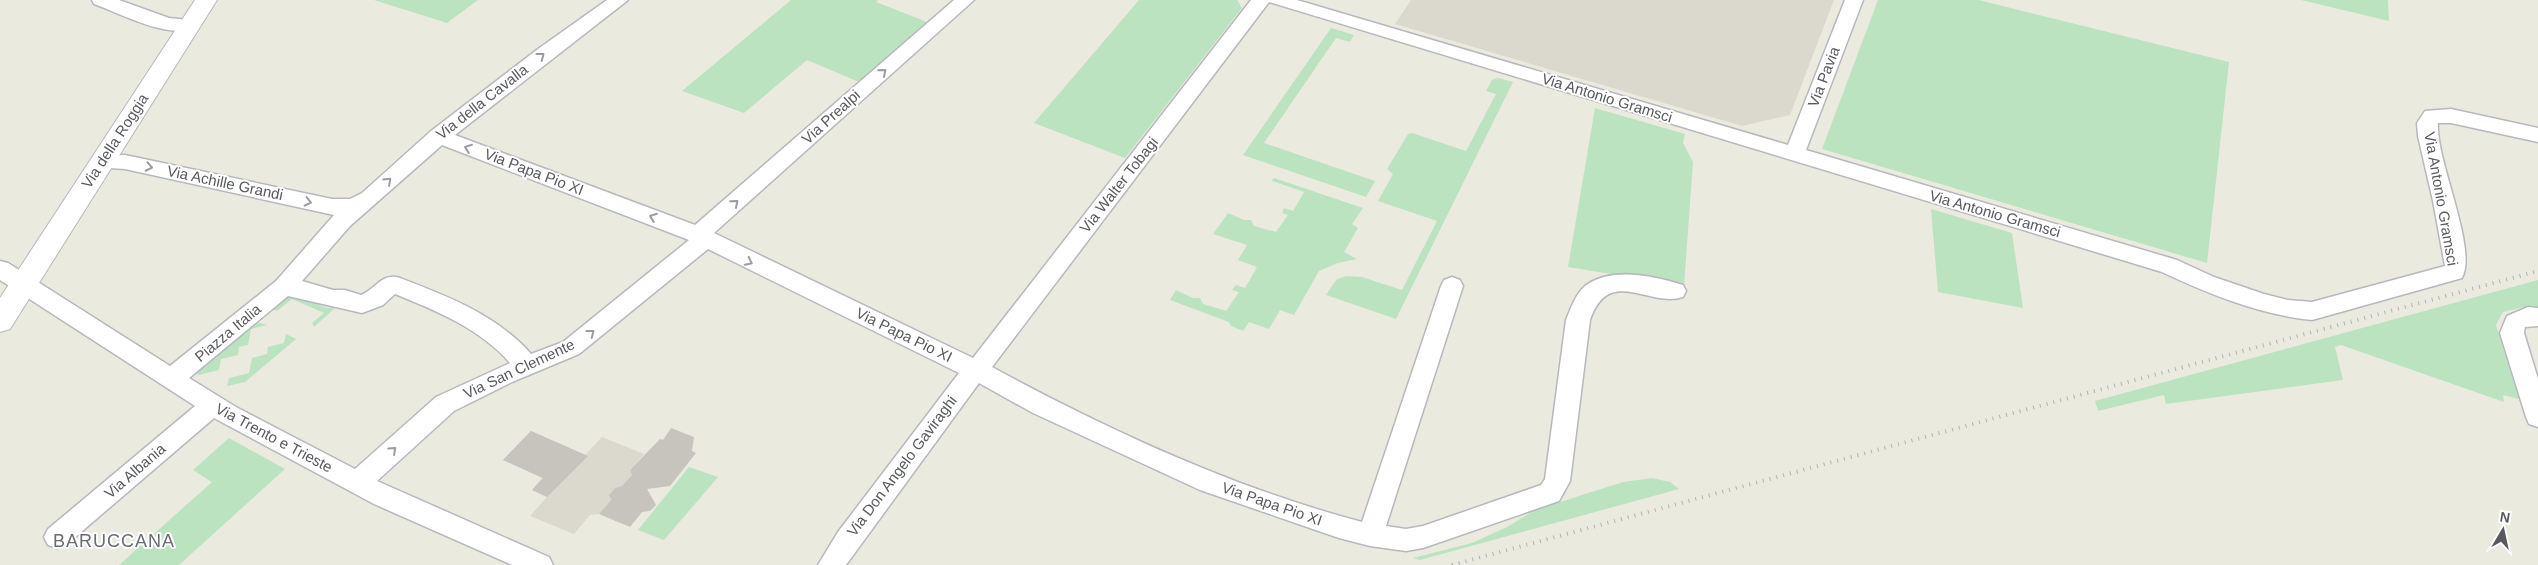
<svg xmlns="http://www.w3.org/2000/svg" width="2538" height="565" font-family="Helvetica,sans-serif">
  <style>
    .education { fill: #dbd9cd }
    .green { fill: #bbe3c0 }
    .building { fill: #c6c4bc }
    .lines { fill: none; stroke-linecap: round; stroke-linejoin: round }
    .minor-casing { stroke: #b7b8be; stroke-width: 3 }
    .tertiary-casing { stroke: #b7b8be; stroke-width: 2 }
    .minor { fill: #fff; fill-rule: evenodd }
    .tertiary { fill: #fff; fill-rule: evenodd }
    .rail { stroke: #b2b3b3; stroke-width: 4; stroke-dasharray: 1 6; stroke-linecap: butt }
    .oneway { stroke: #9b9ca0 }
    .labels { text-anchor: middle; stroke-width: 4; stroke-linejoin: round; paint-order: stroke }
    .street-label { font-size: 15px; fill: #585a60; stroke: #fff }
    .quarter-label { font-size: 18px; letter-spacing: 1px; fill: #696c72; stroke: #fff }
  </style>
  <rect width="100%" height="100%" fill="#ebeadf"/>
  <g class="education">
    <polygon points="1411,0 1834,0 1790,115 1742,126 1395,24"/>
    <polygon points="531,431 585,455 602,437 644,454 630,470 632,475 622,486 615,488 609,495 611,500 599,514 590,515 574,534 530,516 547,497 532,490 542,478 503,460"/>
  </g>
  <g class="green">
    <polygon points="374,0 478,0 447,23"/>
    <polygon points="791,0 878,0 876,2 927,22 859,82 807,60 744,113 682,91"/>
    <polygon points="1139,0 1237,0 1242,8 1125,158 1034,123"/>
    <polygon points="1878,0 1979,0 2229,62 2207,263 1822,149"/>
    <polygon points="2301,0 2388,0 2389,21"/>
    <polygon points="1331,28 1354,35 1350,42 1336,38 1264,143 1375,181 1366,197 1243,155"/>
    <polygon points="1498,78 1513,82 1396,319 1326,295 1337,279 1346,276 1362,277 1402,290 1437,221 1378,201 1393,174 1387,169 1408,134 1412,133 1466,151 1496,94 1486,91 1492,80"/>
    <polygon points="1595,108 1685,134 1683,143 1693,162 1684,286 1568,267"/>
    <polygon points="1274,178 1363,208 1352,224 1358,228 1344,252 1357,259 1338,263 1319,271 1294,315 1280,310 1269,329 1249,322 1243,331 1231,326 1229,322 1170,300 1176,290 1193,298 1200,298 1203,304 1226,311 1239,292 1232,290 1236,285 1245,288 1257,267 1238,260 1247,245 1213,234 1228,213 1244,220 1251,220 1254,226 1276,232 1288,215 1282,213 1284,208 1293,211 1304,192 1272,181"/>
    <polygon points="1931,209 2012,233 2023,308 1938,292"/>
    <polygon points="2538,280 2538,309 2524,307 2503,312 2496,325 2519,399 2503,395 2504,402 2341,345 2335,347 2343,380 2166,404 2164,395 2098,411 2095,401"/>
    <polygon points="292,294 327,308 336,307 314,327 312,323 324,313 292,299 277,311 273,309"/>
    <polygon points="256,322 267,325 251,329 248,345 239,347 238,355 221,359 219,370 199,375 196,373"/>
    <polygon points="286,334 296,339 245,382 227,386 229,378 249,373 252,358 267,354 268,347 284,343"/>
    <polygon points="229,438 285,469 179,565 119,565 212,482 193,470"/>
    <polygon points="689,467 718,477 664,540 638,530"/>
    <polygon points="1652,478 1670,482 1679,489 1420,560 1413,558 1472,543 1507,527 1535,510 1623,482"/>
  </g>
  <g class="building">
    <polygon points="671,428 694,437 692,451 696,453 670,486 647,489 656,505 650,511 642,512 630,527 599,514 611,500 609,495 615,488 622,486 632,475 630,470 660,439 663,440"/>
    <polygon points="531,431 588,456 547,497 532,490 543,478 503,460"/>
  </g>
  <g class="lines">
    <g class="minor-casing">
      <g id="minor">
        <path d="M92,0H119L169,18L197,21L199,25L197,29C164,38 125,15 94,4Z"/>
        <path d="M607,0H628L455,135L695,225L954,0H974L714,233L973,358L1251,0H1297L1788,145L1845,0H1863L1806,150L2177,260L2214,277L2264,294L2288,300L2312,302L2445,266L2433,201L2418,136L2417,123L2425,111L2451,109L2538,128V142L2451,123H2438C2435,159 2478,248 2462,278L2312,320C2260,315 2209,294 2162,272L1269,2L992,367C1106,429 1236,489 1362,522L1441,286L1444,280L1452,277L1460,280L1463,286L1386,526L1406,529L1423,526L1541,485L1545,479L1566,320C1571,308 1575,295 1585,286C1611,266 1655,276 1683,285L1686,291L1683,297C1649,308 1609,265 1590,320L1570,481L1559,501L1423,548L1406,551L1370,546L1339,538L1200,490L1033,413L979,383L846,565H818L838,532L959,373L708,249L579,354L512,382L454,411L377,481L549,557L553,565H512L374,504L214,418L66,545L57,548L48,545L44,537L48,529L195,406L0,280V261L8,263L170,366L276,281L334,215L125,169L94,167L91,162L94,157L125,155L332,199H350L362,193L431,131L538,49ZM442,145L689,240L563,342L531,354C497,315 447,296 400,278C382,272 376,289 361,295L345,290H333L302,281L350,226ZM395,294C435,310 481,329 510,363L436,397L355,469L236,407L189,378L288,296L362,313L383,305Z"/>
        <polygon points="2528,307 2538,308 2538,326 2525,327 2524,333 2538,379 2538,427 2529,424 2526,417 2500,333 2507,316"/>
      </g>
    </g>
    <g class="tertiary-casing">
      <polygon id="tertiary" points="195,0 217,0 10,329 0,332 0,298"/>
    </g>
    <use href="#minor" class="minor"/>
    <use href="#tertiary" class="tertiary"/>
    <polyline class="rail" points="1452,565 2538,271"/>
  </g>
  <defs><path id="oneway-chevron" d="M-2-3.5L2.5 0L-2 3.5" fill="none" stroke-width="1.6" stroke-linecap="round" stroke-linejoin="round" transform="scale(1.25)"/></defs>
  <g class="oneway">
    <use href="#oneway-chevron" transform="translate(541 56) rotate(-37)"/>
    <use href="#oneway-chevron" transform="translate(883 72) rotate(-41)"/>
    <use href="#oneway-chevron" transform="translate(468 148) rotate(-159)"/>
    <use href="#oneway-chevron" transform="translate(149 167) rotate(12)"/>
    <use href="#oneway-chevron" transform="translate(388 181) rotate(-43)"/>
    <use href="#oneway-chevron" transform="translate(308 202) rotate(13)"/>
    <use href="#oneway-chevron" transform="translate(735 203) rotate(-41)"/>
    <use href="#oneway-chevron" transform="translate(653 217) rotate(-159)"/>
    <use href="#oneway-chevron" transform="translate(749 262) rotate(26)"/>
    <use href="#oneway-chevron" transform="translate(591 333) rotate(-38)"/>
    <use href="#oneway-chevron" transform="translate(393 450) rotate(-42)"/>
  </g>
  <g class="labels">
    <g class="street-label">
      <text transform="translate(1824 77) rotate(-69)" y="5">Via Pavia</text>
      <text transform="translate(1607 98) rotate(17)" y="5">Via Antonio Gramsci</text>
      <text transform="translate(482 102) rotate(-38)" y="5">Via della Cavalla</text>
      <text transform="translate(831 117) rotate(-42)" y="5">Via Prealpi</text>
      <text transform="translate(115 141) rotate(-57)" y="5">Via della Roggia</text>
      <text transform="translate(534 172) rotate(21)" y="5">Via Papa Pio XI</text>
      <text transform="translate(225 183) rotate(12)" y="5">Via Achille Grandi</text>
      <text transform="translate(1119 185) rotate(-52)" y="5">Via Walter Tobagi</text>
      <text transform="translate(2441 199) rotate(80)" y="5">Via Antonio Gramsci</text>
      <text transform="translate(1995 214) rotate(16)" y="5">Via Antonio Gramsci</text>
      <text transform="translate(228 333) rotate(-40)" y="5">Piazza Italia</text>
      <text transform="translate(904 335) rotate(26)" y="5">Via Papa Pio XI</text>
      <text transform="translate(519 369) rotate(-25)" y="5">Via San Clemente</text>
      <text transform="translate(274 438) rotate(28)" y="5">Via Trento e Trieste</text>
      <text transform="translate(902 466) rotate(-53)" y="5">Via Don Angelo Gaviraghi</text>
      <text transform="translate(135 471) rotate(-41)" y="5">Via Albania</text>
      <text transform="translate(1272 504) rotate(19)" y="5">Via Papa Pio XI</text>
    </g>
    <g class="quarter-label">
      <text x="114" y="547">BARUCCANA</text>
    </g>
  </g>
  <g transform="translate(2503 530) rotate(9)" stroke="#ffffff" stroke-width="4" paint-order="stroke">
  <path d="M0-4L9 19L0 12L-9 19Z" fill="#585a60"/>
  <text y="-8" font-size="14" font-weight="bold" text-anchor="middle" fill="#585a60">N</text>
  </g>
</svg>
